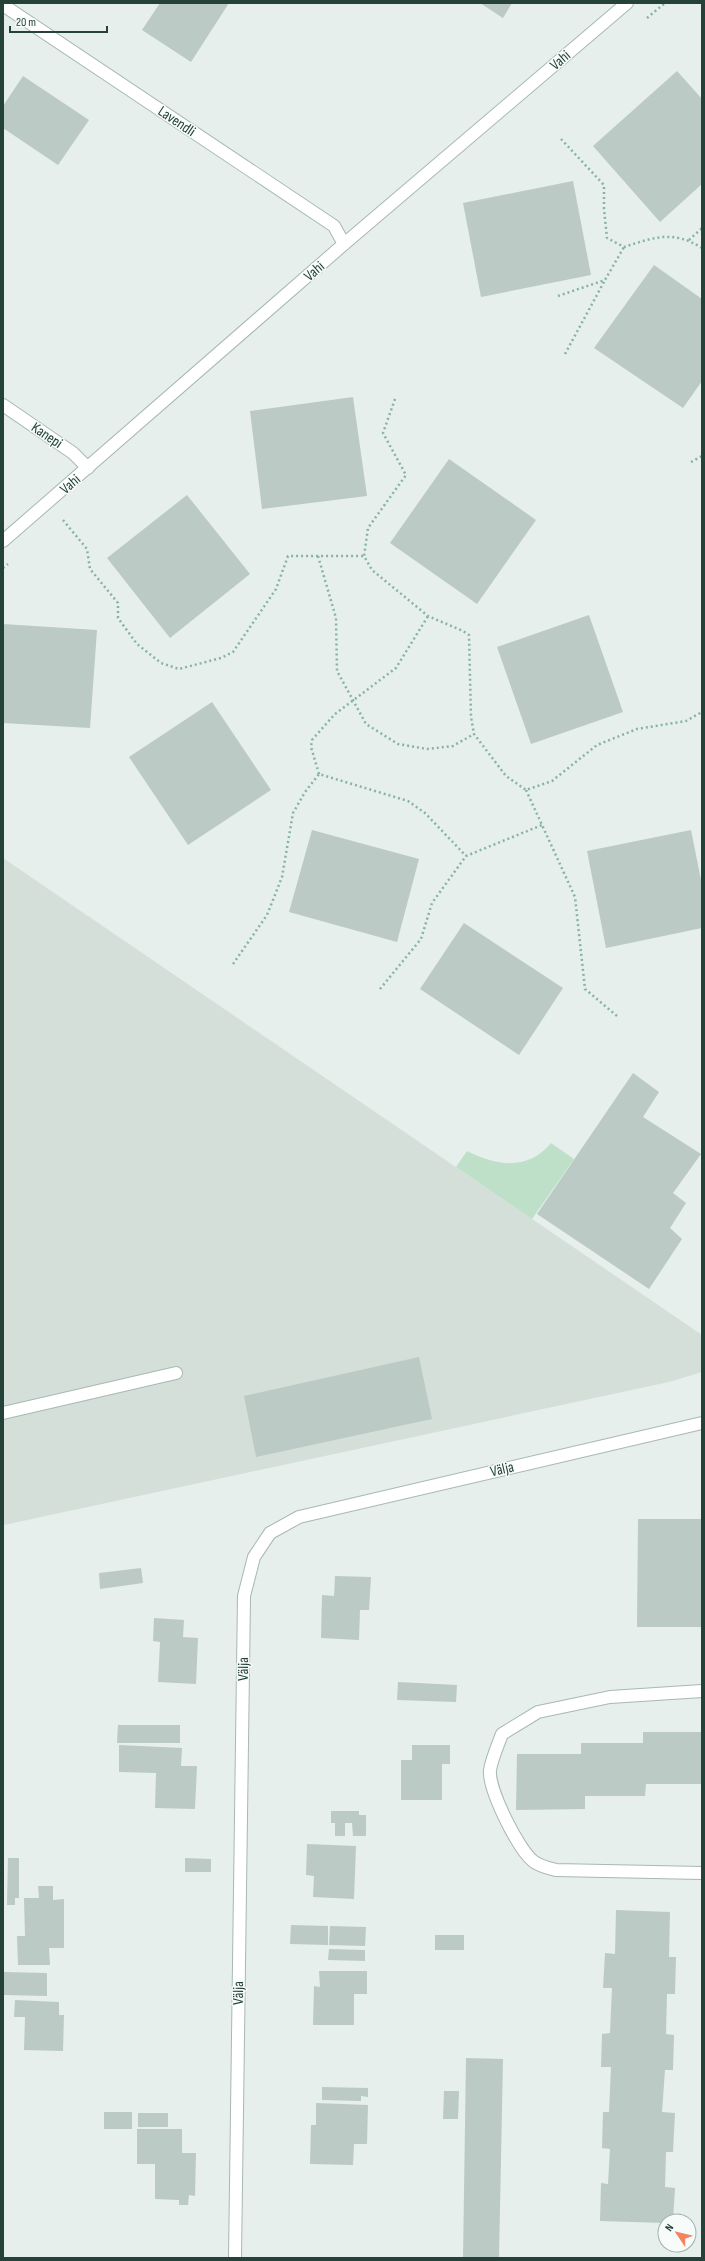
<svg xmlns="http://www.w3.org/2000/svg" width="705" height="2261" font-family="'Sofia Sans Condensed',sans-serif">
  <style>
    .built { fill: #d4dfda }
    .green { fill: #bfe0c8 }
    .building { fill: #bbcac4 }
    .lines { fill: none; stroke-linecap: round; stroke-linejoin: round }
    .service-casing { stroke: #a8b8b2; stroke-width: 14 }
    .minor-casing { stroke: #a8b8b2; stroke-width: 14 }
    .path { stroke: #86b3a5; stroke-width: 2.5; stroke-dasharray: 2 3; stroke-linecap: butt }
    .service { stroke: #fff; stroke-width: 12 }
    .minor { stroke: #fff; stroke-width: 12 }
    .labels { text-anchor: middle; stroke-width: 3; stroke-linejoin: round; paint-order: stroke }
    .street-label { font-size: 15px; fill: #24423a; stroke: #f7fbf9 }
  </style>
  <rect width="100%" height="100%" fill="#e6efeb"/>
  <polygon class="built" points="3,858 702,1335 702,1372 669,1382 4,1525 3,1565"/>
  <path class="green" d="M551,1143L574,1159L532,1219L456,1167L467,1151C497,1166 528,1171 551,1143Z"/>
  <g class="building">
    <polygon points="160,3 229,3 191,62 142,30"/>
    <polygon points="480,3 512,3 503,18"/>
    <polygon points="677,71 702,99 702,184 660,222 593,146"/>
    <polygon points="23,76 89,120 58,165 3,128 3,106"/>
    <polygon points="573,181 591,275 481,297 463,203"/>
    <polygon points="654,265 702,299 702,381 683,408 594,348"/>
    <polygon points="353,397 367,496 262,509 250,411"/>
    <polygon points="449,459 536,520 477,604 390,543"/>
    <polygon points="187,495 250,574 170,638 107,558"/>
    <polygon points="589,615 623,712 531,744 497,647"/>
    <polygon points="3,624 97,630 90,728 3,723"/>
    <polygon points="212,702 271,790 188,845 129,757"/>
    <polygon points="312,830 419,859 397,942 289,912"/>
    <polygon points="691,830 702,885 702,928 606,948 587,851"/>
    <polygon points="464,923 563,988 519,1055 420,989"/>
    <polygon points="633,1073 659,1092 643,1117 701,1154 673,1193 686,1203 670,1228 682,1239 649,1289 537,1214"/>
    <polygon points="419,1357 432,1419 256,1457 244,1396"/>
    <polygon points="638,1519 702,1519 702,1627 637,1627"/>
    <polygon points="141,1568 143,1583 100,1589 99,1573"/>
    <polygon points="335,1576 371,1577 369,1610 360,1610 359,1640 321,1638 322,1595 334,1596"/>
    <polygon points="154,1618 184,1620 183,1637 198,1638 196,1684 158,1682 160,1642 153,1641"/>
    <polygon points="398,1682 457,1685 456,1702 397,1700"/>
    <polygon points="118,1725 180,1725 180,1743 117,1743"/>
    <polygon points="643,1732 702,1732 702,1784 646,1784 645,1796 585,1796 585,1809 516,1810 517,1754 581,1754 581,1743 643,1743"/>
    <polygon points="119,1745 182,1748 181,1766 197,1766 195,1809 155,1808 156,1773 119,1772"/>
    <polygon points="412,1745 450,1745 450,1764 442,1764 442,1800 401,1800 401,1760 412,1760"/>
    <polygon points="331,1811 359,1811 359,1815 366,1815 366,1836 353,1836 352,1823 345,1823 345,1836 335,1836 335,1823 331,1823"/>
    <polygon points="307,1844 356,1846 354,1899 313,1897 314,1876 306,1875"/>
    <polygon points="8,1858 19,1858 19,1898 15,1898 15,1905 7,1905"/>
    <polygon points="185,1858 211,1859 211,1872 185,1872"/>
    <polygon points="38,1886 53,1886 53,1900 64,1899 64,1948 49,1948 50,1965 18,1965 17,1936 25,1936 24,1898 39,1898"/>
    <polygon points="616,1910 670,1912 669,1957 676,1957 675,1994 667,1994 666,2034 674,2035 673,2070 665,2070 662,2112 675,2113 673,2152 666,2152 665,2187 675,2188 673,2221 665,2221 665,2223 600,2221 601,2183 608,2184 610,2149 602,2148 603,2112 609,2112 611,2067 601,2067 602,2034 610,2033 612,1988 603,1988 605,1953 615,1954"/>
    <polygon points="291,1925 328,1926 328,1945 290,1944"/>
    <polygon points="330,1926 366,1927 365,1946 329,1945"/>
    <rect x="435" y="1935" width="29" height="15"/>
    <polygon points="329,1949 365,1950 365,1961 328,1960"/>
    <polygon points="319,1971 367,1971 367,1994 354,1994 354,2025 313,2025 314,1986 320,1987"/>
    <polygon points="4,1972 47,1973 47,1996 4,1995"/>
    <polygon points="15,2000 59,2002 59,2015 64,2015 63,2051 24,2050 25,2017 14,2017"/>
    <polygon points="466,2058 503,2059 499,2258 463,2258"/>
    <polygon points="322,2087 368,2088 368,2097 361,2096 361,2101 322,2100"/>
    <polygon points="444,2091 459,2091 458,2119 443,2119"/>
    <polygon points="316,2103 368,2105 367,2144 354,2144 353,2165 310,2164 311,2125 316,2125"/>
    <rect x="104" y="2112" width="28" height="17"/>
    <rect x="138" y="2113" width="30" height="14"/>
    <polygon points="137,2129 182,2129 182,2153 196,2153 195,2196 189,2195 188,2205 179,2205 179,2200 155,2199 155,2164 137,2164"/>
  </g>
  <g class="lines">
    <g class="service-casing">
      <g id="service">
        <polyline points="3,1413 176,1373"/>
        <path d="M702,1691L610,1697L538,1712L502,1734C498,1745 492,1758 490,1770C488,1789 518,1849 533,1861C539,1866 548,1868 556,1870L702,1873"/>
      </g>
    </g>
    <g class="minor-casing">
      <g id="minor">
        <polyline points="3,5 334,226 344,244"/>
        <polyline points="3,405 73,453 88,468"/>
        <polyline points="3,541 344,244 627,3"/>
        <polyline points="235,2258 244,1596 254,1557 270,1533 299,1517 702,1423"/>
      </g>
    </g>
    <g class="path">
      <polyline points="647,18 665,3"/>
      <path d="M561,139L604,185V209L607,238L624,247C655,237 673,230 702,248"/>
      <polyline points="689,240 702,228"/>
      <polyline points="558,296 605,280 624,247"/>
      <polyline points="565,354 605,280"/>
      <polyline points="395,399 383,433 406,475 368,528 364,556 372,570 428,616 463,631 469,635 471,717 474,734 506,776 526,790 552,781 597,745 637,729 686,721 702,712"/>
      <polyline points="691,462 702,456"/>
      <polyline points="63,520 87,549 90,569 118,603 118,618 137,644 161,663 179,669 221,658 233,652 276,589 288,556 364,556"/>
      <polyline points="318,556 336,618 337,671 366,724 398,744 427,749 453,746 474,734"/>
      <polyline points="3,568 8,564"/>
      <polyline points="319,774 311,747 312,740 335,714 396,668 428,616"/>
      <polyline points="526,790 575,897 585,989 617,1016"/>
      <polyline points="233,964 267,915 282,877 293,813 305,792 319,774 408,801 425,813 466,856"/>
      <polyline points="380,989 421,939 432,903 466,856 542,825"/>
    </g>
    <use href="#service" class="service"/>
    <use href="#minor" class="minor"/>
  </g>
  <g class="labels">
    <g class="street-label">
      <text transform="translate(560 60) rotate(-41)" y="5">Vahi</text>
      <text transform="translate(177 121) rotate(34)" y="5">Lavendli</text>
      <text transform="translate(314 271) rotate(-41)" y="5">Vahi</text>
      <text transform="translate(47 435) rotate(34)" y="5">Kanepi</text>
      <text transform="translate(70 484) rotate(-41)" y="5">Vahi</text>
      <text transform="translate(502 1469) rotate(-13)" y="5">Välja</text>
      <text transform="translate(243 1669) rotate(-89)" y="5">Välja</text>
      <text transform="translate(238 1993) rotate(-89)" y="5">Välja</text>
    </g>
  </g>
  <rect width="705" height="2261" fill="none" stroke="#24423a" stroke-width="8"/>
  <g transform="translate(677 2233) rotate(305)"><circle r="19" fill="#f7fbf9" stroke="#a3b1ad"/>
  <path d="M0-3L7 15L0 10L-7 15Z" fill="#f4845f"/>
  <text y="-6" font-size="11" font-weight="bold" text-anchor="middle" fill="#24423a">N</text>
  </g>
  <path d="M10 26v6h97v-6" fill="none" stroke="#24423a" stroke-width="2"/>
  <text x="16" y="26" font-size="12" fill="#24423a" stroke="#f7fbf9" stroke-width="3" paint-order="stroke">20 m</text>
</svg>
